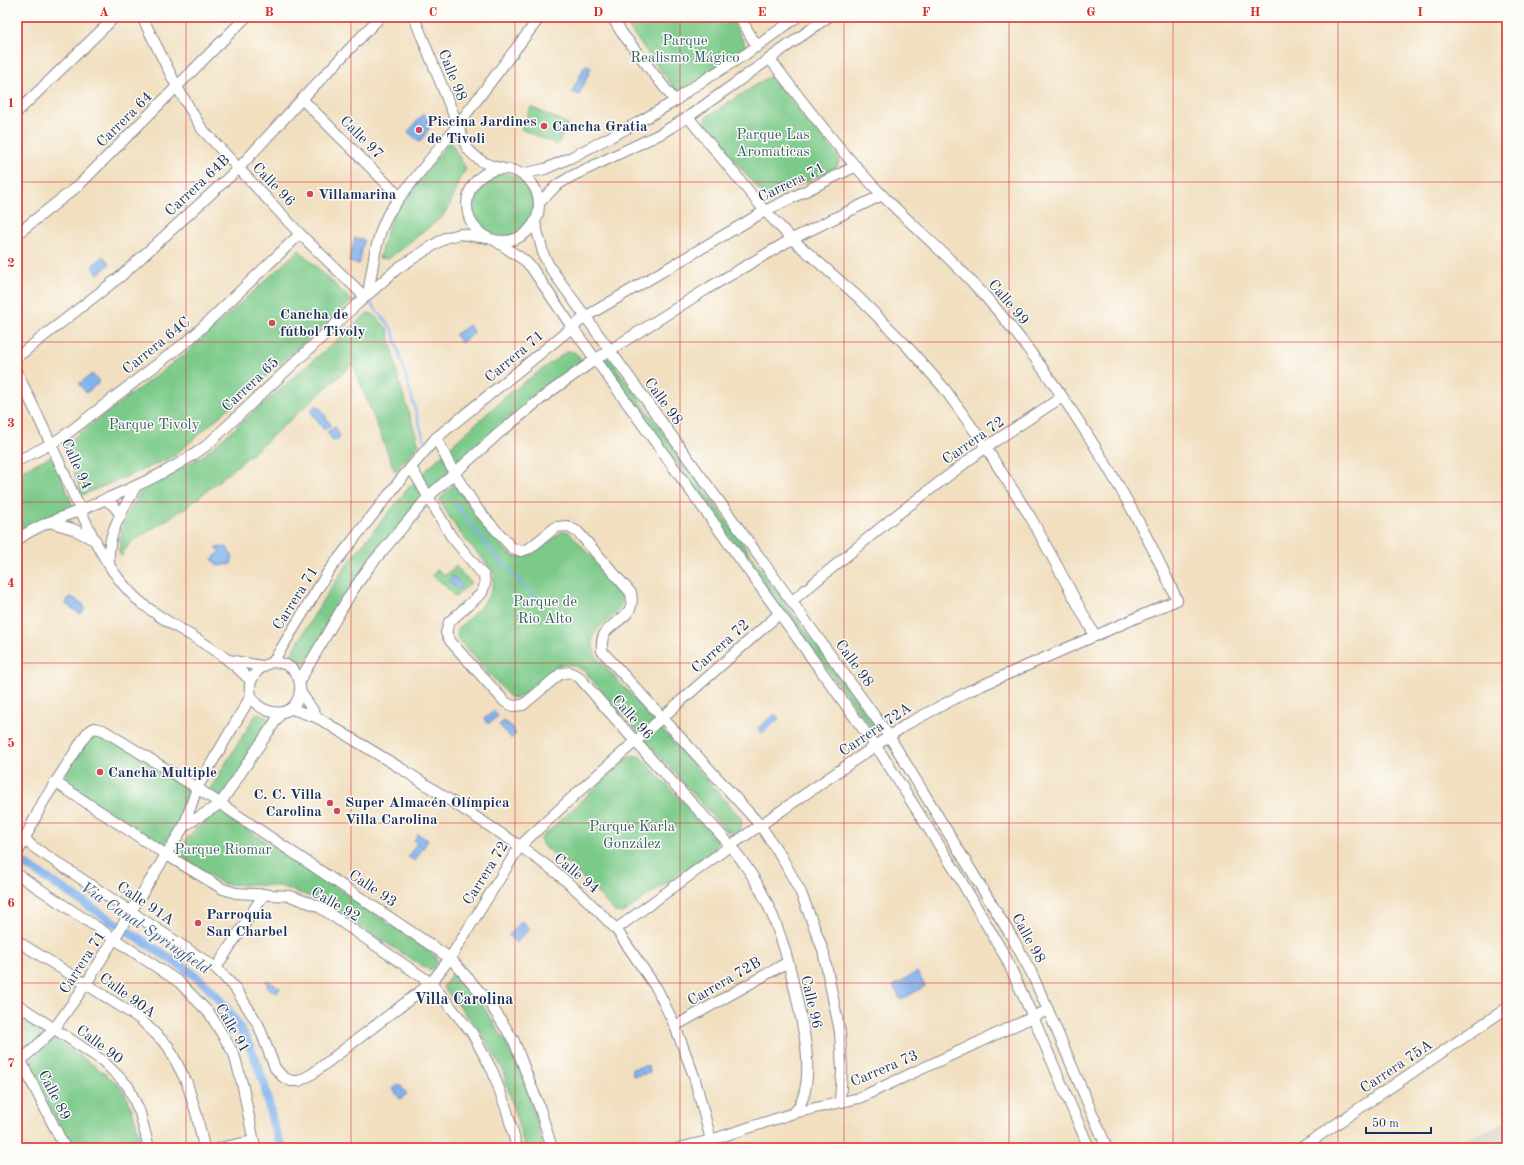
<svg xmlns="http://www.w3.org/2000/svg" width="1524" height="1165" font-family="'Old Standard TT',serif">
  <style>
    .industrial { fill: #cbc3b8 }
    .green { fill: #7cca8a; stroke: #4c7c74 }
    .water { fill: #82b2ee; stroke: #4e70a6 }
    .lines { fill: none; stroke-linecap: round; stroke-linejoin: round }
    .stream { stroke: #82b2ee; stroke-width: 2.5 }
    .canal { stroke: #82b2ee; stroke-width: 9 }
    .minor-casing { stroke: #86878f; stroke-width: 12 }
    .minor { stroke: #fff; stroke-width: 10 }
    .grid { fill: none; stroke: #d62828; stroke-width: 1; stroke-opacity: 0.55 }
    .poi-dot { fill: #d1495b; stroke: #fdfcf7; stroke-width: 1.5 }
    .labels { text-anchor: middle; stroke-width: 3; stroke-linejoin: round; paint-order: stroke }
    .park-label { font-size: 15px; fill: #385e6b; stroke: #fdfcf7 }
    .street-label { font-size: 15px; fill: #1b2f5e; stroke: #fdfcf7 }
    .poi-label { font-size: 15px; font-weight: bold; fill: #1b2f5e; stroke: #fdfcf7; text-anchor: start }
    .water-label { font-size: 16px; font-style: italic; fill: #3a5689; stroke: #fdfcf7 }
    .neighbourhood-label { font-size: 16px; font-weight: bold; fill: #1b2f5e; stroke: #fdfcf7 }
    .neatline { fill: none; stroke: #d62828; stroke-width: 1.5 }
    .grid-label { font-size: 13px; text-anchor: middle; font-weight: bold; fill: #d62828 }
  </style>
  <rect width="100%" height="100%" fill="#fdfcf7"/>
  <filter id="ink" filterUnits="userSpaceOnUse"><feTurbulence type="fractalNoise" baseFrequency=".025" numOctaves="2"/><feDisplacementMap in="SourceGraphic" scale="8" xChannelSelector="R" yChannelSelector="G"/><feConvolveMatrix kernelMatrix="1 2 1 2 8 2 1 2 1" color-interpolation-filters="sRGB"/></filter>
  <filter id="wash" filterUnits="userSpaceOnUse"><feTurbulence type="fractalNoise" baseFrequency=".012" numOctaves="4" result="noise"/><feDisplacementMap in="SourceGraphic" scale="16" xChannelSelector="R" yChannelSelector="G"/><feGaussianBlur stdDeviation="0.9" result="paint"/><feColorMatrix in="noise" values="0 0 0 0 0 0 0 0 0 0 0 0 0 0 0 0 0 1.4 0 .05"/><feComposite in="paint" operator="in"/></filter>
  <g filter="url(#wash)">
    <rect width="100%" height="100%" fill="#f1dfc0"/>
    <polygon class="industrial" points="1507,1121 1507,1148 1446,1148"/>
    <g class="green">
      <polygon points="622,17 730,17 746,46 678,93 628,27"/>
      <polygon points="770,77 773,80 838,156 839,162 836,168 771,197 765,197 706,127 704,122 706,117 765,79"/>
      <polygon points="531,107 568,124 557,145 521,129"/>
      <polygon points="450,141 466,169 459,180 451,203 442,217 388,259 379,258 389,224 396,210"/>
      <circle cx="503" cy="205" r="31"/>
      <polygon points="299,250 352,301 173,457 82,495 64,445 186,353"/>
      <polygon points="368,313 373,314 388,329 398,378 419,445 395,472 353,364 253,453 187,507 130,543 121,556 119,551 123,522 141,491 204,455"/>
      <path d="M570,351C579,352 582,360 579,367L525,404L463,460L421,503L302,667H297L290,661L289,658L323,600L352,558L410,486L450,447L512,391L566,352Z"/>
      <path d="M608,356L786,604L875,725L871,728C780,606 690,484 602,360Z"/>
      <polygon points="52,456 73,506 17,533 17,472"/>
      <path d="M455,483L476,517L509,554C517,558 524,558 533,554L563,531L569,532L619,587C621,594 623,603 619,609C606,627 584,627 596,656L741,818L742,825L739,831L733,832L726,831L583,670C575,665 567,663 557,666L522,695L518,698L510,697L458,639L457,629C474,613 498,597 493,571L459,532L439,500Z"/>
      <polygon points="456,566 471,583 455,597 442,582 440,583 432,575 438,569 444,576"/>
      <polygon points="257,713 273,720 220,800 208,792"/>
      <polygon points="91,735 107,736 188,789 177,829 164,845 62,781"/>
      <polygon points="633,755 641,757 716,838 718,841 715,849 626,911 621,913 615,912 588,883 570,866 544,847 540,839 627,759"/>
      <path d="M219,811L348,895L436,957L437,962L434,968L429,970L315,898L279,886L223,884L178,855C188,832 200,825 219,811Z"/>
      <polygon points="452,973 481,1003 505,1041 523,1077 544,1148 525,1148 502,1068 479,1030 443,987"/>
      <polygon points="17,1010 44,1028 45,1034 26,1052 21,1052 17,1048"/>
      <path d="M52,1040L58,1041C73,1051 116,1079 124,1092C134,1109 137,1130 142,1148H72L28,1066L30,1062Z"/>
    </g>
    <g class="water">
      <polygon points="585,65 591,68 579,95 572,92"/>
      <polygon points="424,113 430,127 420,142 408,132"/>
      <polygon points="355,238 364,240 359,264 349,262"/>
      <polygon points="103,256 110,264 98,274 92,266"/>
      <polygon points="469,325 474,333 461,343 455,335"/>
      <polygon points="92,374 100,382 86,393 79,384"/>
      <path d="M316,405C324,410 325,418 331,425L324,430L310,411Z"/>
      <polygon points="335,427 340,436 336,441 333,441 327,432"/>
      <polygon points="219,546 220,548 227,547 230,554 233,556 231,564 218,566 212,559 220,552 216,547"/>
      <polygon points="453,576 462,585 458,590 449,580"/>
      <polygon points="71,597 83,604 85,609 81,614 65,604 69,598"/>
      <polygon points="494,711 498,716 488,724 484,719"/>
      <polygon points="775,714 779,719 762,733 758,728"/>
      <path d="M504,721L514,728L513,730L516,734L511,739V737C504,733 504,729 499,725Z"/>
      <polygon points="418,834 428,840 415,861 408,857 417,843 414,841"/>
      <polygon points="522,921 530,929 516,943 508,935"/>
      <polygon points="917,972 925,986 901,1000 893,986"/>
      <polygon points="267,980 280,988 277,993 267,987 268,984 265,982"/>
      <polygon points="649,1065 650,1073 633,1076 632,1069"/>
      <polygon points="399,1084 407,1094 400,1099 393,1089"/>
    </g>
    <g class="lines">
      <g class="stream">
        <polyline points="367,299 390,326 393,332 424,440"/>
        <path d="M455,502C479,540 511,572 541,605"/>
      </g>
      <path class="canal" d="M17,859L183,967C191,972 198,978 205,984C233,1011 253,1047 264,1084C270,1106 271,1129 284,1148"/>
    </g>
  </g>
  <g filter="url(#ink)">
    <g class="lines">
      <g class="minor-casing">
        <g id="minor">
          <polyline points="142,17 177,87 202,129 300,234 365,297"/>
          <path d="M414,17L467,148C476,159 486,166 501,168"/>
          <polyline points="612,17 622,33 675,101"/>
          <polyline points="740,17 757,47"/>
          <polyline points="302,99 400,197"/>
          <polyline points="17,112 115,17"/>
          <polyline points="688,117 765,211 792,239 857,296 905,344 944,388 979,437 1031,518 1095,636"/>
          <circle cx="503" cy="205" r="36"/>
          <polyline points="521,174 545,169 570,158 639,122 675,101 690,89 746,54 797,17"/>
          <polyline points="539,203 557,185 572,176 660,134 688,117 828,17"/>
          <polyline points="535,223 544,256 551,269 889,736 1013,939 1031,972 1048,1010 1107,1148"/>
          <polyline points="17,234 79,185 246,17"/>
          <polyline points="496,241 524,260 531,267 572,327 882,755 956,872 1006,958 1033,1017 1089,1148"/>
          <polyline points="368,294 375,252 381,230 388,214 400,197 457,126 540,17"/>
          <polyline points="17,357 121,276 238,169 302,99 380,17"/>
          <path d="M17,373C32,403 46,433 60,464C80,508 101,567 138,600C165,624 201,638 229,661C237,667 244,674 251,681"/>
          <path d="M436,438L454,473L478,510L512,548L521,551L530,548L556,527L567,526L578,532L631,593C636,617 616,618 605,633C601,638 602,645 602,651L760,825L781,856L801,893L823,950L840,1032L842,1070L840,1102"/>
          <polyline points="17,461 51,444 68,433 190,339 300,234"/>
          <path d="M411,467L451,536L484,576L485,584L482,593L449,622L446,633L451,642L505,702L513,706L523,705L560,674L569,672L579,677C610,713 642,750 675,785C702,815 732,843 753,877C781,922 793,977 803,1028C808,1053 812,1094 794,1113"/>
          <polyline points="105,499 114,506 121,515"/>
          <polyline points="49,522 73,529 96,541"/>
          <path d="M17,540C36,526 59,518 81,510C124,491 168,474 206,446L356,305L398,268L445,238L460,234L488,238"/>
          <path d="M109,563C107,532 122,513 136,486"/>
          <polyline points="792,601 890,520 986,447 1062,397"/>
          <polyline points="228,660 262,666"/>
          <polyline points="273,662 328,572 401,479 436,438 585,317 765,211 856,166"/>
          <path d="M273,662C314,663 305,723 269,711C263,709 258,707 254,701C243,684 256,667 273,662Z"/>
          <polyline points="300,680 351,593 369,567 429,496 498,434 547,394 596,359 710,287 792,239 882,195"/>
          <polyline points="300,691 318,718"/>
          <polyline points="292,709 318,718 402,769 520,846 558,874 583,896 616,929 657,989 675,1026 694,1076 711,1140"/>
          <polyline points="55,782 165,854 223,889 236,893 290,896 318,906 431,983 472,1033 493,1072 507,1111 517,1148"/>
          <polyline points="184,826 220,804 281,713"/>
          <polyline points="24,838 32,846 216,968 235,988 258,1024 275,1068 283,1077 291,1081 299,1081 312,1074 431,983 450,958 520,846 577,793 779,614"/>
          <polyline points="17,854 43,802 87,733 94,728 103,730 197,788 450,958 489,1002 514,1041 540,1109 552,1148"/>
          <polyline points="17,874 179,982 210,1014 234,1054 243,1087 255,1148"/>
          <path d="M616,929L730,846L907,724L969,691L1177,600C1148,535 1115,476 1076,417C1045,370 1011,323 972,282C944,252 912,225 883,196C842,154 805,106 770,59"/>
          <polyline points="17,941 86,984 140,1019 168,1046 187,1083 197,1116 204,1148"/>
          <polyline points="216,968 264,894"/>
          <polyline points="17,1004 103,1061 128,1086 140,1113 149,1148"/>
          <polyline points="675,1026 788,962"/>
          <polyline points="17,1057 21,1061 65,1148"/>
          <polyline points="17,1063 21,1061 54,1029 86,984 184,826 197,788 251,696"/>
          <polyline points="220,1148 254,1141"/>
          <polyline points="679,1148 711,1140 794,1113 859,1098 1048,1010"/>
          <polyline points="1301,1148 1507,1008"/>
        </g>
      </g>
      <use href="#minor" class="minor"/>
    </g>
  </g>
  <path class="grid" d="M186,17V1148M351,17V1148M515,17V1148M680,17V1148M844,17V1148M1009,17V1148M1173,17V1148M1338,17V1148M17,182H1507M17,342H1507M17,502H1507M17,663H1507M17,823H1507M17,983H1507"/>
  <g class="poi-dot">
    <circle cx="544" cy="126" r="4"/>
    <circle cx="419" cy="130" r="4"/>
    <circle cx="310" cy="194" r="4"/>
    <circle cx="272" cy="323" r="4"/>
    <circle cx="100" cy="772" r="4"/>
    <circle cx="330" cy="803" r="4"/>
    <circle cx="337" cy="811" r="4"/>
    <circle cx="198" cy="923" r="4"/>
  </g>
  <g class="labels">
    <g class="park-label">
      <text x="685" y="45">Parque<tspan x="685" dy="17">Realismo Mágico</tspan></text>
      <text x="773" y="139">Parque Las<tspan x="773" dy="17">Aromaticas</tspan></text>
      <text x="154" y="429">Parque Tivoly</text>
      <text x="545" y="606">Parque de<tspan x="545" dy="17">Rio Alto</tspan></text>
      <text x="632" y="831">Parque Karla<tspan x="632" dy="17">González</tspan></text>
      <text x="223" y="854">Parque Riomar</text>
    </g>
    <g class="street-label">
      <text transform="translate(453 75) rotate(68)" y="5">Calle 98</text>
      <text transform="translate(124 119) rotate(-45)" y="5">Carrera 64</text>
      <text transform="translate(362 137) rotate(45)" y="5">Calle 97</text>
      <text transform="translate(791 182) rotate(-26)" y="5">Carrera 71</text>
      <text transform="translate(274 184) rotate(46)" y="5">Calle 96</text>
      <text transform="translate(197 185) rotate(-43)" y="5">Carrera 64B</text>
      <text transform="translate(1009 302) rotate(50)" y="5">Calle 99</text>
      <text transform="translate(156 345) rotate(-39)" y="5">Carrera 64C</text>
      <text transform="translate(514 356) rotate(-40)" y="5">Carrera 71</text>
      <text transform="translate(250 384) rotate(-43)" y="5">Carrera 65</text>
      <text transform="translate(664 401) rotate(54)" y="5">Calle 98</text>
      <text transform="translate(973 440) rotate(-35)" y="5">Carrera 72</text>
      <text transform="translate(77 464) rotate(66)" y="5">Calle 94</text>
      <text transform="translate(295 598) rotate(-58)" y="5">Carrera 71</text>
      <text transform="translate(720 646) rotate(-42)" y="5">Carrera 72</text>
      <text transform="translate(855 663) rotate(54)" y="5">Calle 98</text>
      <text transform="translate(633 717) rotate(49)" y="5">Calle 96</text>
      <text transform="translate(875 729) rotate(-34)" y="5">Carrera 72A</text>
      <text transform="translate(485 873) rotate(-58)" y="5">Carrera 72</text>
      <text transform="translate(577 873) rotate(40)" y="5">Calle 94</text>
      <text transform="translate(373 888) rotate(34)" y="5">Calle 93</text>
      <text transform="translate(146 903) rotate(34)" y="5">Calle 91A</text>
      <text transform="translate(336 904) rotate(30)" y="5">Calle 92</text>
      <text transform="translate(1029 938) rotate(61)" y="5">Calle 98</text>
      <text transform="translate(82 962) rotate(-57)" y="5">Carrera 71</text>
      <text transform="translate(724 981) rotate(-30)" y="5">Carrera 72B</text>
      <text transform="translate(128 995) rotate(36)" y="5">Calle 90A</text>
      <text transform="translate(812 1002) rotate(77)" y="5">Calle 96</text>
      <text transform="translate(233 1028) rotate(60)" y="5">Calle 91</text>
      <text transform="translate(100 1044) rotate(37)" y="5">Calle 90</text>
      <text transform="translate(1396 1066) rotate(-34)" y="5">Carrera 75A</text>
      <text transform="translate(884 1068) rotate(-23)" y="5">Carrera 73</text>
      <text transform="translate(55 1095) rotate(63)" y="5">Calle 89</text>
    </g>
    <g class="poi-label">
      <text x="427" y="126">Piscina Jardines<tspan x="427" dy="17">de Tivoli</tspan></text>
      <text x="552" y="131">Cancha Gratia</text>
      <text x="318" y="199">Villamarina</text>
      <text x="280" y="319">Cancha de<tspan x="280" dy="17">fútbol Tivoly</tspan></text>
      <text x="108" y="777">Cancha Multiple</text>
      <text x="322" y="799" text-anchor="end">C. C. Villa<tspan x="322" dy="17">Carolina</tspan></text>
      <text x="345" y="807">Super Almacén Olímpica<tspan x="345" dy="17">Villa Carolina</tspan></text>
      <text x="206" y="919">Parroquia<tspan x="206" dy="17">San Charbel</tspan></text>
    </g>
    <g class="water-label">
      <text transform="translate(146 927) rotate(34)" y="6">Via Canal Springfield</text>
    </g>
    <g class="neighbourhood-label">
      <text x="464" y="1004">Villa Carolina</text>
    </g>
  </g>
  <rect width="1524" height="1165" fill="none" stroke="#fdfcf7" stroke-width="44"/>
  <path d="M1366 1127v6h65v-6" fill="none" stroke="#1b2f5e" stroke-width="2"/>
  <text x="1372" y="1127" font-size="12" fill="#1b2f5e" stroke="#fdfcf7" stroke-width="3" paint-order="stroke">50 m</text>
  <rect x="22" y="22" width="1480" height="1121" class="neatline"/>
  <g class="grid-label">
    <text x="104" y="16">A</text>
    <text x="269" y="16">B</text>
    <text x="433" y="16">C</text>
    <text x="598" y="16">D</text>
    <text x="762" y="16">E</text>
    <text x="926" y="16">F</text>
    <text x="1091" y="16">G</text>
    <text x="1255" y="16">H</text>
    <text x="1420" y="16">I</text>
    <text x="11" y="107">1</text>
    <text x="11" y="267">2</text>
    <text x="11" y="427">3</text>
    <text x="11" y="587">4</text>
    <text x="11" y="747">5</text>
    <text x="11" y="907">6</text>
    <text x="11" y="1067">7</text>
  </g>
</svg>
